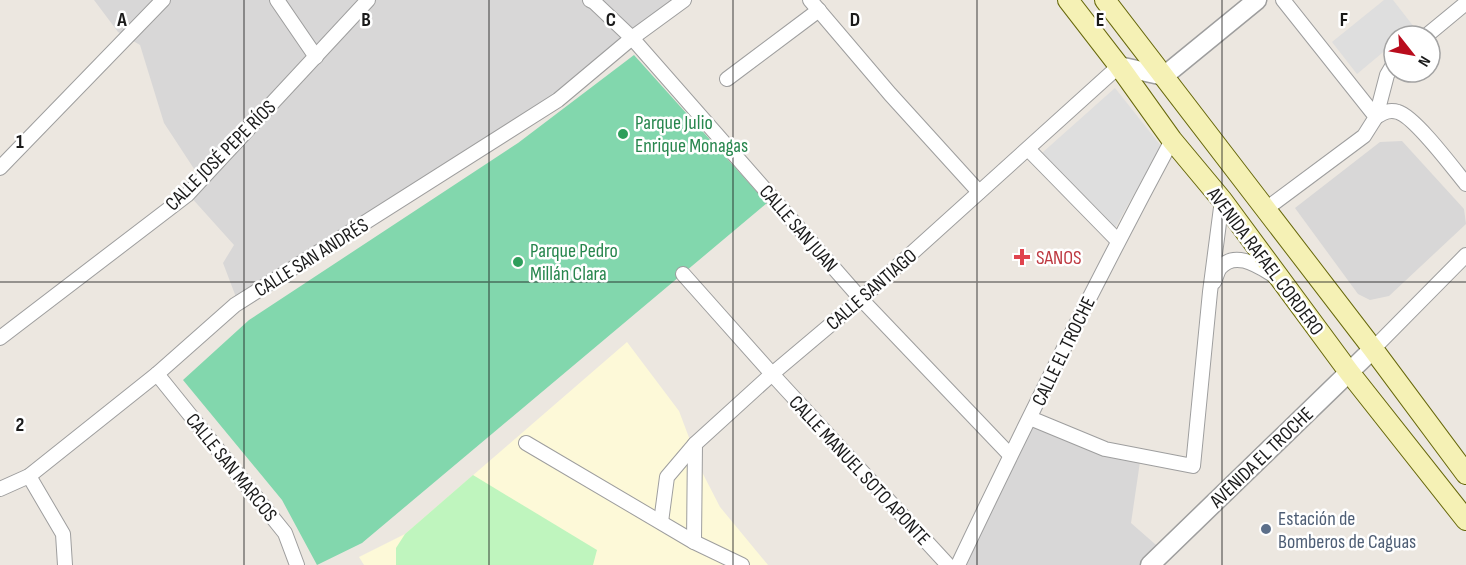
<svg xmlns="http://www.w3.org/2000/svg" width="1466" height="565" font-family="'Sofia Sans Condensed',sans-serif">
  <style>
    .residential { fill: #d8d7d7 }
    .education { fill: #fdf9d8 }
    .park { fill: #bff5be }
    .pitch { fill: #82d7ad }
    .parking { fill: #dedede }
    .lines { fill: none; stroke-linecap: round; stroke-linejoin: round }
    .minor-casing { stroke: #9e9e9e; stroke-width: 16 }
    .tertiary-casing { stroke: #9e9e9e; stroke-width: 21 }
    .secondary-casing { stroke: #67680b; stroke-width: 22 }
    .minor { stroke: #fff; stroke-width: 14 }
    .tertiary { stroke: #fff; stroke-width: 18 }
    .secondary { stroke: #f5f1b5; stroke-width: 20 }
    .grid { fill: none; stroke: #1a1a1a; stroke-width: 1.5; stroke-opacity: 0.55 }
    .leisure-dot { fill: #2e9e5b; stroke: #fff; stroke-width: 2 }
    .health-dot { fill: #e0444e; stroke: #fff; stroke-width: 2 }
    .service-dot { fill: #5c6f8a; stroke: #fff; stroke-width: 2 }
    .labels { text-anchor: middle; stroke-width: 5; stroke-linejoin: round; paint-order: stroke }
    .leisure-label { font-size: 20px; fill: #27864d; stroke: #fff; text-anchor: start }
    .street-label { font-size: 20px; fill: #1a1a1a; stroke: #fff }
    .health-label { font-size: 20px; fill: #be3a42; stroke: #fff; text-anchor: start }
    .service-label { font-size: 20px; fill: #4e5e75; stroke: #fff; text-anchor: start }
    .grid-label { font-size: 20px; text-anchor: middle; font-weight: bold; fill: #1a1a1a; stroke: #fff; stroke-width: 5; stroke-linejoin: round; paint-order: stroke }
  </style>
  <rect width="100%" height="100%" fill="#ece7e0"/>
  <g class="residential">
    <polygon points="94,0 675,0 533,117 239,305 223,263 234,245 189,195 202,181 164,123 140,45 118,32"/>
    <polygon points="1402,141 1464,209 1466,224 1389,296 1370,300 1358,294 1295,208 1380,142"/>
    <polygon points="1032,418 1141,455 1131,523 1163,551 1149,565 963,565"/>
  </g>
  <polygon class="education" points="627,342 679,411 702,472 720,507 768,565 364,565 359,557 405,534"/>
  <polygon class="park" points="473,475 597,550 593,565 396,565 396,548 405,534"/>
  <polygon class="pitch" points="634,55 767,203 362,543 317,565 282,500 183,380 249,320 518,143"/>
  <g class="parking">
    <polygon points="1384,0 1393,0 1414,27 1403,36 1394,36 1394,43 1357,74 1332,42"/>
    <polygon points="1115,88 1161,146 1110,237 1033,161"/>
  </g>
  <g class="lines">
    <g class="minor-casing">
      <g id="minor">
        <polyline points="277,0 316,57"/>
        <polyline points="590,0 594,2 632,38 861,299 1010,455"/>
        <polyline points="810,0 890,94 979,192"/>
        <polyline points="1426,36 1466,3"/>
        <path d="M1394,63L1387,75L1376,117C1383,113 1389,109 1398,112C1415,117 1453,168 1466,184"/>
        <polyline points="727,79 819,10"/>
        <polyline points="1028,149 1118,241"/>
        <polyline points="0,168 163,0"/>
        <polyline points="1266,209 1364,136 1376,117 1283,0"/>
        <polyline points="683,274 772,374 948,565"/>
        <path d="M1214,282C1216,278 1217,272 1220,268C1235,250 1258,266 1273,275"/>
        <polyline points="0,338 187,195 368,0"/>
        <polyline points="1373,349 1466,255"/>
        <polyline points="157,374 285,533 297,565"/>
        <polyline points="1030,418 1105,449 1193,466 1210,292 1222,200"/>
        <polyline points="526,443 694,542 742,565"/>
        <polyline points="29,476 63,534 65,565"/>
        <polyline points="0,489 29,476 157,374 235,305 558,100 632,38 684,0"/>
        <polyline points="661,522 667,477 695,444"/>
        <polyline points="694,542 695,444 772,374 861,299 1119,66"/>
        <path d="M958,565C1026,422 1097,280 1172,140"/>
      </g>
    </g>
    <g class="tertiary-casing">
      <g id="tertiary">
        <polyline points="1119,66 1164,76 1257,0"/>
        <polyline points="1150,565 1373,349"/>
      </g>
    </g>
    <g class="secondary-casing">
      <g id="secondary">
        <polyline points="1068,0 1119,66 1172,140 1222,200 1349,372 1466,520"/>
        <polyline points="1105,0 1373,349 1466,474"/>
      </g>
    </g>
    <use href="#minor" class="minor"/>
    <use href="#tertiary" class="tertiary"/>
    <use href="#secondary" class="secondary"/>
  </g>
  <path class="grid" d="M244,0V565M489,0V565M733,0V565M977,0V565M1222,0V565M0,282H1466"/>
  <g class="leisure-dot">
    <circle cx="623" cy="134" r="6"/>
    <circle cx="518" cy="262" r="6"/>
  </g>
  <path class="health-dot" d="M1019 248h6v6h6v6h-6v6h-6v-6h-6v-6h6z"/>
  <circle class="service-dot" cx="1266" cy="529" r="6"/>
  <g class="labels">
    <g class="leisure-label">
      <text x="635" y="129">Parque Julio<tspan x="635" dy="23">Enrique Monagas</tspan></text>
      <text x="530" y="257">Parque Pedro<tspan x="530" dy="23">Millán Clara</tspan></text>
    </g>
    <g class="street-label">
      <text transform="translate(220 155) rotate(-45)" y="7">CALLE JOSÉ PEPE RÍOS</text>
      <text transform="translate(799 228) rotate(49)" y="7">CALLE SAN JUAN</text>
      <text transform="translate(311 257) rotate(-32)" y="7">CALLE SAN ANDRÉS</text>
      <text transform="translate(1266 261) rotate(53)" y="7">AVENIDA RAFAEL CORDERO</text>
      <text transform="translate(871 289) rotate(-41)" y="7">CALLE SANTIAGO</text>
      <text transform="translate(1063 351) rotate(-64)" y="7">CALLE EL TROCHE</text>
      <text transform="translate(1261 457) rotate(-44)" y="7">AVENIDA EL TROCHE</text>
      <text transform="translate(232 467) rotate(51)" y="7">CALLE SAN MARCOS</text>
      <text transform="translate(860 470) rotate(47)" y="7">CALLE MANUEL SOTO APONTE</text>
    </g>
    <g class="health-label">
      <text x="1036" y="264">SANOS</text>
    </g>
    <g class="service-label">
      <text x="1278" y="525">Estación de<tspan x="1278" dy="23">Bomberos de Caguas</tspan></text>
    </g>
  </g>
  <g class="grid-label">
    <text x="122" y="26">A</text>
    <text x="366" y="26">B</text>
    <text x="611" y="26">C</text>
    <text x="855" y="26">D</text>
    <text x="1100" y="26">E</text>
    <text x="1344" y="26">F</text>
    <text x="20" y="148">1</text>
    <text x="20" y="431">2</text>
  </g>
  <g transform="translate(1412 54) rotate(121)"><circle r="28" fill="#ffffff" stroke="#a3a3a3" stroke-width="1.5"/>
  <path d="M0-4.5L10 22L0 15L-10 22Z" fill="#b90c1d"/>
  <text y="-9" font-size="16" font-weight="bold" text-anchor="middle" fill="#1a1a1a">N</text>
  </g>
</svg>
